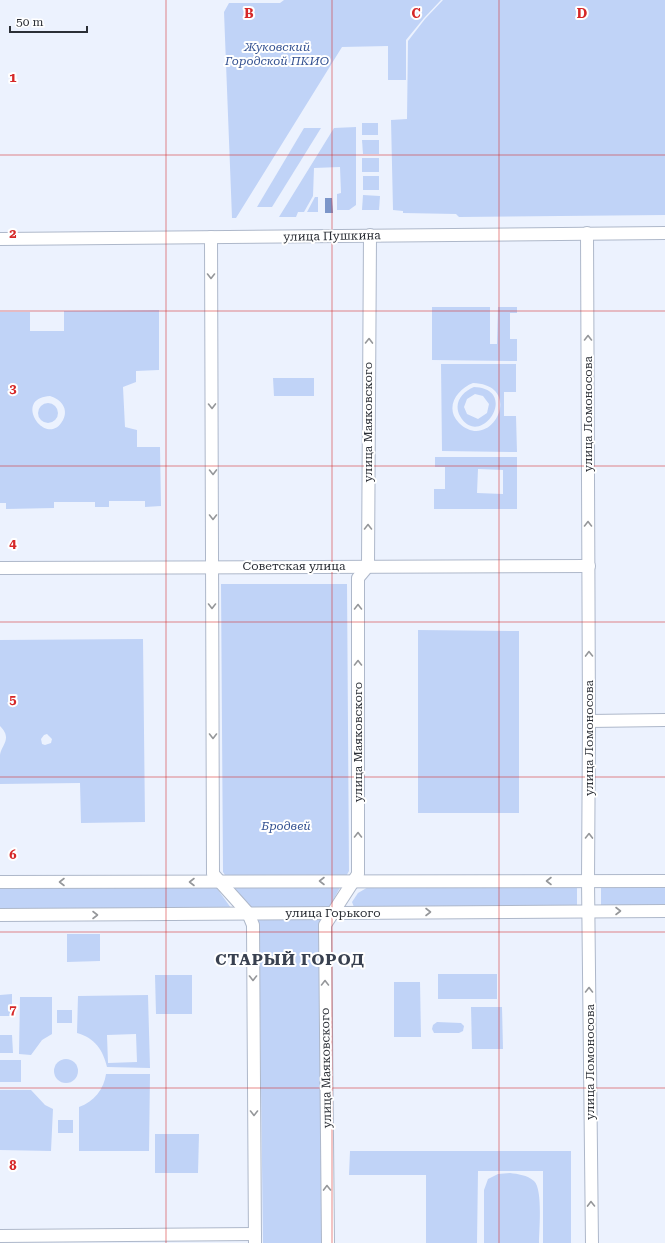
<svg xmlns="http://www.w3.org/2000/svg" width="665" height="1243" font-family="'Roboto Serif',serif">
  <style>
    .green { fill: #c0d3f7; fill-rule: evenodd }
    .water { fill: #7c96c9 }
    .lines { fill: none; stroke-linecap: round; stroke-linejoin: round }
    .minor-casing { stroke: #aeb8ca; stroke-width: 14 }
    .minor { stroke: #fff; stroke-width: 12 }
    .oneway { stroke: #95979a }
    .grid { fill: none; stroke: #d62828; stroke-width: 1; stroke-opacity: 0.55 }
    .labels { text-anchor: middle; stroke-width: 4; stroke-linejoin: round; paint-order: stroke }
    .park-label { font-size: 12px; font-style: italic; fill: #335191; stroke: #fff }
    .street-label { font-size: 12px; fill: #2b2f36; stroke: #fff }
    .district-label { font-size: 16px; font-weight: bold; letter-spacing: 1px; fill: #394150; stroke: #fff }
    .grid-label { font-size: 13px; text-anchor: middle; font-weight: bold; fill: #d62828; stroke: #fff; stroke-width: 4; stroke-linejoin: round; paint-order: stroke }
  </style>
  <rect width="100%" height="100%" fill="#ecf2fe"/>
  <g class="green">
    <polygon points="284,0 441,0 424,18 406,40 406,80 388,80 388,46 342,47 236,218 232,218 224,12 229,3 280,3"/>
    <polygon points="443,0 665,0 665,215 459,217 456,214 403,213 403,211 393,210 391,120 407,119 408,41 425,19"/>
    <rect x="362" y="123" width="16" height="12"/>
    <polygon points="356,127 356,205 349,210 337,210 337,194 341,193 340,167 314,168 313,196 304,212 298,212 296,217 279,217 334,128"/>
    <polygon points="304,128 321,128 272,207 257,207"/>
    <polygon points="362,140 379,140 379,154 363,154"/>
    <rect x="362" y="158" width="17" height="14"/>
    <rect x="363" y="176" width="16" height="14"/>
    <polygon points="363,195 380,196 379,210 362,210"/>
    <polygon points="315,197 318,197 318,212 307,212"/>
    <polygon points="432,307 490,307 490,344 497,344 498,307 517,307 517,313 510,313 510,339 517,339 517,361 432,360"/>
    <path d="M159,310V370L136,371V382L123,387L125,427L137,430V447H160L161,506L145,507V501H109V507H95V502H54V508L6,509V503H0V312H30V331H64V311ZM50,396C61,399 69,409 63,420C47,450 11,398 50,396Z"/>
    <path d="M441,364H516V392H504V416H516L517,452L442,451ZM473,383C526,385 491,454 459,423C444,408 457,389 473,383Z"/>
    <polygon points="273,378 314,378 314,396 274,396"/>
    <path d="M474,387C521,389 480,451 460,416C453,403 462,392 474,387ZM475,394L483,396L489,404L487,413L478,419L467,414L464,407L467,399Z"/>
    <circle cx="48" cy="413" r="10"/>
    <path d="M435,457H517V509H434V489H445V467H435ZM478,469L503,470V494L477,493Z"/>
    <polygon points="221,584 347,584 349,871 319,926 322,1243 263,1243 259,926 223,872"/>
    <polygon points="418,630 519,631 519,813 418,813"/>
    <path d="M143,639L145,822L81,823L80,783L0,784C0,774 0,765 0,755C1,745 13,739 0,726V640ZM47,734L52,739L51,743L45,745L42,744L41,739L44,735Z"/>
    <polygon points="370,886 577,886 577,906 354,907 352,902 358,893"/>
    <rect x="601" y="886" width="64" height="20"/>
    <polygon points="216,887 231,908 0,910 0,888"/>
    <polygon points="67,934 100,934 100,961 67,962"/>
    <rect x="438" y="974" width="59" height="25"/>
    <polygon points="155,975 192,975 192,1014 156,1014"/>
    <polygon points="394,982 420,982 421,1037 394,1037"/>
    <polygon points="12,994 12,1016 0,1016 0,995"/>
    <path d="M148,995L150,1068L107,1067C103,1050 95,1038 77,1033L78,996ZM136,1034L137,1062L108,1063L107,1035Z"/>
    <polygon points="20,997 52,997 52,1034 42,1040 31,1055 19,1054"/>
    <polygon points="471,1007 502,1007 503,1049 472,1049"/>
    <rect x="57" y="1010" width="15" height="13"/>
    <polygon points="437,1022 461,1023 464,1026 463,1031 459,1033 434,1033 432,1029 433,1025"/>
    <polygon points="0,1035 12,1035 13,1053 0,1053"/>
    <circle cx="66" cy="1071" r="12"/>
    <rect x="0" y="1060" width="21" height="22"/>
    <path d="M106,1074H150L149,1151H79V1107C94,1102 104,1089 106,1074Z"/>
    <polygon points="0,1090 31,1090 45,1105 53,1109 51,1151 0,1150"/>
    <rect x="58" y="1120" width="15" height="13"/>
    <polygon points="155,1134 199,1134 198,1173 155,1173"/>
    <polygon points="350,1151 571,1151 571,1243 543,1243 543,1171 478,1171 477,1243 426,1243 426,1175 349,1175"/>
    <path d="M510,1173C518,1174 527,1175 534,1181C543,1189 539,1230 539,1243H484V1190L488,1179L498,1174Z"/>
  </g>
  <polygon class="water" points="325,198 332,198 333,213 325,213"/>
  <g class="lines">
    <g class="minor-casing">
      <g id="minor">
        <polyline points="587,233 589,721 588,881 592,1243"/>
        <polyline points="211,237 213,874 248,913 253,925 255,1243"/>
        <polyline points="0,239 665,233"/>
        <polyline points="0,568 589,566"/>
        <polyline points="589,721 665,720"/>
        <polyline points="0,882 665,881"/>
        <polyline points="0,915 665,911"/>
        <polyline points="0,1236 255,1234"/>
        <polyline points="328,1243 325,925 358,874 358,578 368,566 370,235"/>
      </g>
    </g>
    <use href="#minor" class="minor"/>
  </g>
  <defs><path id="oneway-chevron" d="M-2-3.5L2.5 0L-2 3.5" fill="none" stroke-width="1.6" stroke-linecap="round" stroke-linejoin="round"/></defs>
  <g class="oneway">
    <use href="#oneway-chevron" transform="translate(211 276) rotate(90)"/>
    <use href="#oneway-chevron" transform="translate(588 338) rotate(-90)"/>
    <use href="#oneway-chevron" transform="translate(369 341) rotate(-89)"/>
    <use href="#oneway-chevron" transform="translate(212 406) rotate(89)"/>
    <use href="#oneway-chevron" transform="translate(213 472) rotate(89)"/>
    <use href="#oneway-chevron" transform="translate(213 517) rotate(90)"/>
    <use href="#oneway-chevron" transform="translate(588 524) rotate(-90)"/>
    <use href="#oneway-chevron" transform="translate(368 527) rotate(-90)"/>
    <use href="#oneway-chevron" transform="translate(212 606) rotate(90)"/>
    <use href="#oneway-chevron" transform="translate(358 607) rotate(-90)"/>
    <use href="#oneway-chevron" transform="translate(589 654) rotate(-91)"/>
    <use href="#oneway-chevron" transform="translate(358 663) rotate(-90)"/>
    <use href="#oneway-chevron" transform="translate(213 736) rotate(90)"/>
    <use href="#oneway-chevron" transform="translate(358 835) rotate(-90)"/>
    <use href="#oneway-chevron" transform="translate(589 836) rotate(-89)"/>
    <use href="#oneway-chevron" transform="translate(322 881) rotate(180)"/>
    <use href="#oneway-chevron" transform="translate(549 881) rotate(180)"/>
    <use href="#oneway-chevron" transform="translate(62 882) rotate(180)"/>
    <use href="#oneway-chevron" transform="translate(192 882) rotate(180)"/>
    <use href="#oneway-chevron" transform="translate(618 911)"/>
    <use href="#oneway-chevron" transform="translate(428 912)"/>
    <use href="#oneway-chevron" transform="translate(95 915)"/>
    <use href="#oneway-chevron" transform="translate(253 978) rotate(90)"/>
    <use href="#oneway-chevron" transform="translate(325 983) rotate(-90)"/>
    <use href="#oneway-chevron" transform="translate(589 990) rotate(-90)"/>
    <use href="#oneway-chevron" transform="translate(254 1113) rotate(90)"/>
    <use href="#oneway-chevron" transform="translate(327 1188) rotate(-91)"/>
    <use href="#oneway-chevron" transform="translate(591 1204) rotate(-91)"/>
  </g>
  <path class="grid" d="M166,0V1243M332,0V1243M499,0V1243M0,155H665M0,311H665M0,466H665M0,622H665M0,777H665M0,932H665M0,1088H665"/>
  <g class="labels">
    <g class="park-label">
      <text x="277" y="51">Жуковский<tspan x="277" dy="14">Городской ПКИО</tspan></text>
      <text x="286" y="830">Бродвей</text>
    </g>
    <g class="street-label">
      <text transform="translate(332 236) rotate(-1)" y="4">улица Пушкина</text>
      <text transform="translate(588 414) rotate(-90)" y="4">улица Ломоносова</text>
      <text transform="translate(368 422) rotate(-90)" y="4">улица Маяковского</text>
      <text x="294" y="570">Советская улица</text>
      <text transform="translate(589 738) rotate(-90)" y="4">улица Ломоносова</text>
      <text transform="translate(358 742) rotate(-90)" y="4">улица Маяковского</text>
      <text x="333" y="917">улица Горького</text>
      <text transform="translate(590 1062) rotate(-90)" y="4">улица Ломоносова</text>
      <text transform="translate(326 1068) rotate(-91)" y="4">улица Маяковского</text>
    </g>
    <g class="district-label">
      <text x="290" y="965">СТАРЫЙ ГОРОД</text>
    </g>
  </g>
  <g class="grid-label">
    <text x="249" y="18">B</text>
    <text x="416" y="18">C</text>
    <text x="582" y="18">D</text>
    <text x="13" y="82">1</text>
    <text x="13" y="238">2</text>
    <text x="13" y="393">3</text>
    <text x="13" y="548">4</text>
    <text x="13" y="704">5</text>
    <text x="13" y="859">6</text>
    <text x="13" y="1014">7</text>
    <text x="13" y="1170">8</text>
  </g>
  <path d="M10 26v6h77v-6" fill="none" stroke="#2b2f36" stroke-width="2"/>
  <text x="16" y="26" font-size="12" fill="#2b2f36" stroke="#ffffff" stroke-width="3" paint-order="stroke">50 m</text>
</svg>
